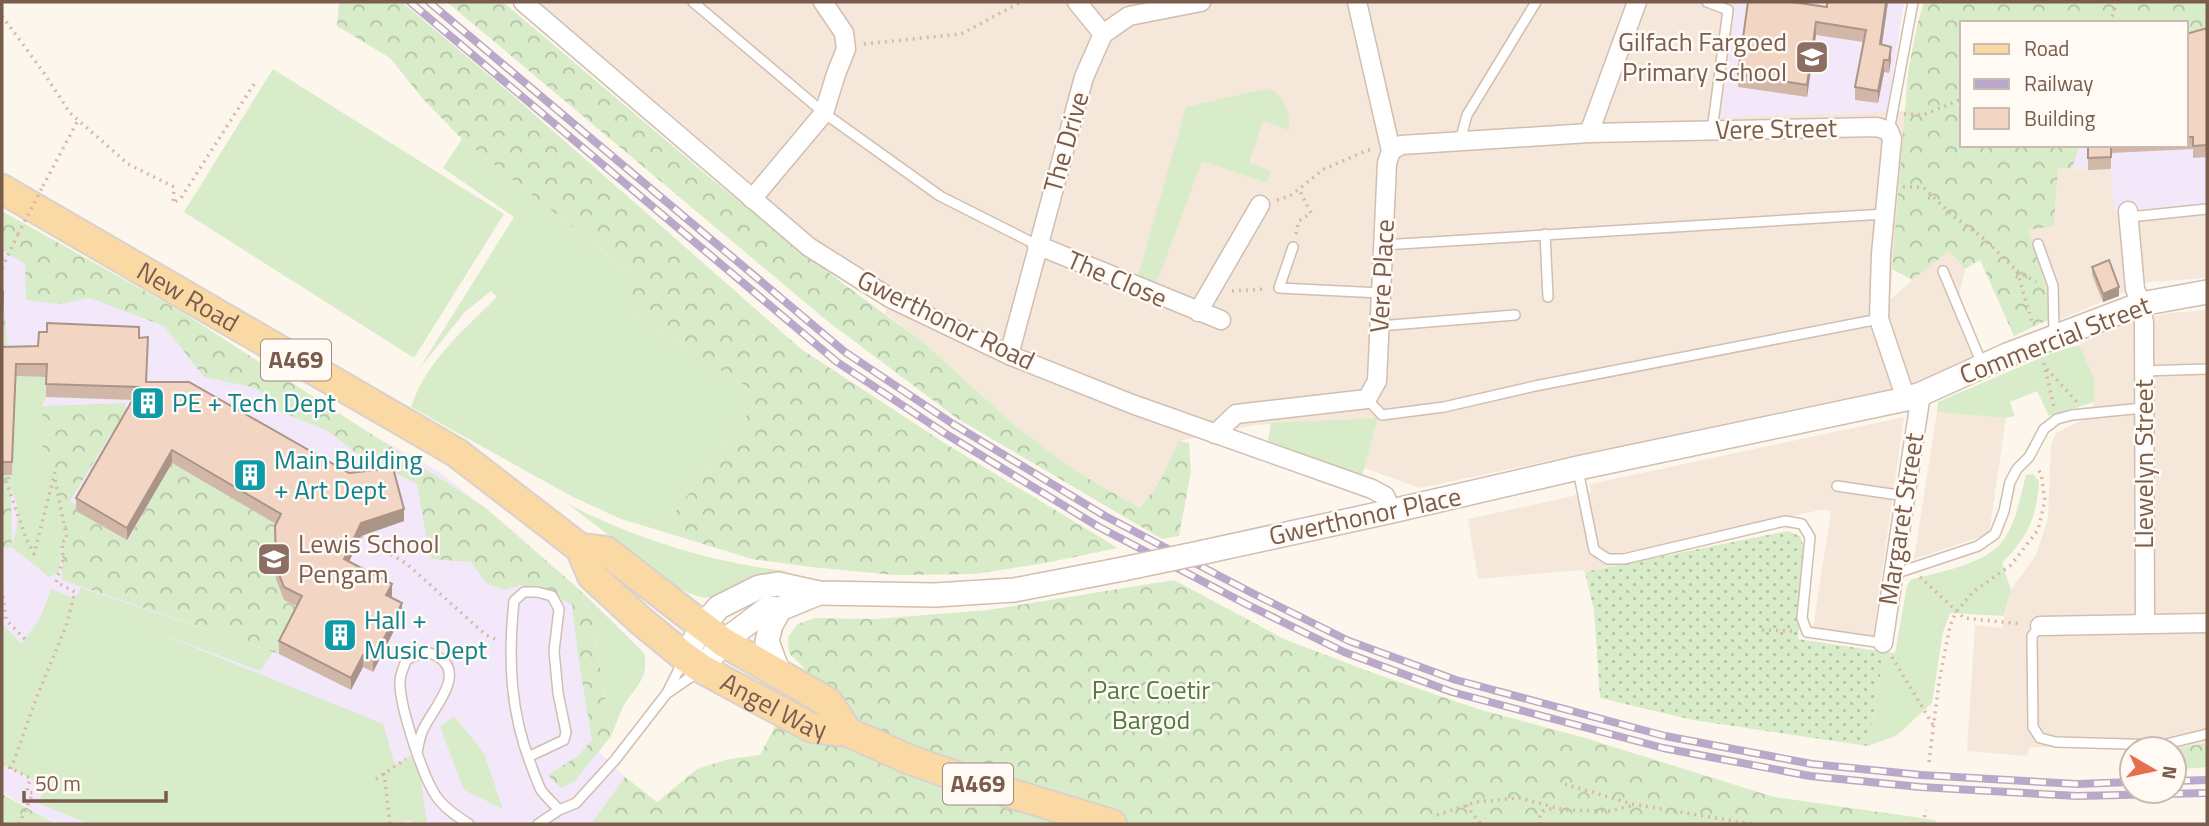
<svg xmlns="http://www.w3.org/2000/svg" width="2209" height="826" font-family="'Titillium Web',sans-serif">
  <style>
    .residential { fill: #f5e8da }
    .education { fill: #f3e8fa }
    .grass { fill: #d8ecc9 }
    .forest { fill: url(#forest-crowns) }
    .garden { fill: url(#garden-dots) }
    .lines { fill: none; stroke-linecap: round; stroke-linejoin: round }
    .service-casing { stroke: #d1beb0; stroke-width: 12 }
    .minor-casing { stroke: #d1beb0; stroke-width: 21 }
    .tertiary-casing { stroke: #d1beb0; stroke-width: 26 }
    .primary-casing { stroke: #dad1cd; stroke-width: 32 }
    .path { stroke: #d9b8a5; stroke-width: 3.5; stroke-dasharray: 2 5; stroke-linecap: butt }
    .service { stroke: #fff; stroke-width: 9 }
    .minor { stroke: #fff; stroke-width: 18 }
    .tertiary { stroke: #fff; stroke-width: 23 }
    .primary { stroke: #fbd9a5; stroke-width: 28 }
    .rail-casing { stroke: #b9a8c9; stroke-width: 8 }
    .rail { stroke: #fffaf3; stroke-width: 5; stroke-dasharray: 16; stroke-linecap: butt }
    .tertiary-bridge-casing { stroke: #d1beb0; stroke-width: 26; stroke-linecap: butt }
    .path-bridge { stroke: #d9b8a5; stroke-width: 3.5; stroke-dasharray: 2 5; stroke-linecap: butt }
    .tertiary-bridge { stroke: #fff; stroke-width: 23 }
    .wall { fill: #d1b7a8 }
    .shaded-wall { fill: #aa9588 }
    .building { fill: #f3d5c3; stroke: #aa9588; stroke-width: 2 }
    .labels { text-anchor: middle; stroke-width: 5; stroke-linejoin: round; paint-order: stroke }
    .shield { fill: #fffaf3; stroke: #a28b7f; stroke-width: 2 }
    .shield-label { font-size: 24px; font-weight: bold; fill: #7a5c4d }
    .education-label { font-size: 26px; fill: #785e54; stroke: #fffaf3; text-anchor: end }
    .street-label { font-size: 26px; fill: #7a5c4d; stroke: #fffaf3 }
    .culture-label { font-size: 26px; fill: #0d838f; stroke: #fffaf3; text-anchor: start }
    .park-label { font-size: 26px; fill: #537a41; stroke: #fffaf3 }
  </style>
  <defs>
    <pattern id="forest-crowns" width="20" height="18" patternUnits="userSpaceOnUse" patternTransform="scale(1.75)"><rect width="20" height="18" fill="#d8ecc9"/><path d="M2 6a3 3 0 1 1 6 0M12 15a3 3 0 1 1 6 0" fill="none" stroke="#b4c2a5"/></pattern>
    <pattern id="garden-dots" width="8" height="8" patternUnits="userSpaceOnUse" patternTransform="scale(1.75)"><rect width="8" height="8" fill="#d8ecc9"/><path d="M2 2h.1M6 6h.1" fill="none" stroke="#b4c2a5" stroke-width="1.8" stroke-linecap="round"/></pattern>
  </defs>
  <rect width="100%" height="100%" fill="#fdf6ec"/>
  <g class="residential">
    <polygon points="534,2 1736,2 1721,117 1906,111 1890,300 1912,280 1949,251 1965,269 1955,315 1973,359 1918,383 1420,488 1364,468 1378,419 1255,425 1180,441 1160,481 1140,508 1074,470 1012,423 924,343 885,313 896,291 829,250"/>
    <polygon points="2058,168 2111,169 2128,211 2207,205 2207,278 2148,282 2050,324 2048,293 2027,229 2054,225"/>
    <polygon points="2207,310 2207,743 2172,749 2030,747 2027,756 1967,751 1975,625 2002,628 2011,590 2036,555 2048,519 2051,445 2056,433 2084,419 2093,417 2094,377 2079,345 2119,324 2169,313"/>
    <polygon points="1937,412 2006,418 1989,534 1914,559"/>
    <polygon points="1904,417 1873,636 1813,628 1831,511 1820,510 1624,553 1626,563 1585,572 1581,570 1478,579 1468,519 1591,492 1590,484"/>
  </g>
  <g class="education">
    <polygon points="1736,2 1904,2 1887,112 1721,117"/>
    <polygon points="2207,38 2207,205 2114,211 2111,170 2072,168 2080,145 2186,145"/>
    <polygon points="2,237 84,279 437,470 511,529 580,590 591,612 597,750 625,777 595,821 591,824 56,824 2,792"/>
  </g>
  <g class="grass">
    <polygon points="273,69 504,214 414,358 184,212"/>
    <path d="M1269,88C1284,96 1291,113 1289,130L1263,121L1249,163L1271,171L1267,183L1202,161L1157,282L1138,276L1186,107Z"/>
    <path d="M462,139L631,274L628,311L749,388L753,407L661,531L621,519L573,497L411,407C427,360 463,331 497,297L491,291L465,312L419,369L514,217L443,168Z"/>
    <polygon points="2079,345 2094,377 2094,402 2049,416 2037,391 2010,402 2015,416 2006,418 1937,412 1938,402 2052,353"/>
    <path d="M16,376L47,377L46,397L42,406L43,470L54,468L67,539L62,542L59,573L49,577L12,547C15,536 18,525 18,513C18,499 7,489 12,475Z"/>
    <polygon points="1378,418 1362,476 1267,446 1271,423"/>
    <path d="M2033,474L2039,481C2037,518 2028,536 2002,563L2011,590L2004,616L1950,613L1943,632L1932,703L1896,736L1868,746L1884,652L1895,653L1907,586L1910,580C1939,572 1982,565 2001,543C2015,527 2021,495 2026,475Z"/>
    <path d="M568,504C636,539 712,563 788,571C776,574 762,576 750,580C712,591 719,610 675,586Z"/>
    <polygon points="81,588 273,652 260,671 154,631 383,724 395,765 417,752 427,824 417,824 408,820 403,824 89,824 38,803 46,786 2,764 2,623 21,644 40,619 51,589 75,599"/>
    <path d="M580,590L644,653C650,681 633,687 622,709C618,718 615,727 611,736L591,612Z"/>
    <polygon points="454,716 484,753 503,809 464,790 440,727"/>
  </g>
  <g class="forest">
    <polygon points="339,2 402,2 510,93 801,349 946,444 1118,548 1045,563 975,574 895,575 811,567 752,559 661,531 753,407 749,388 628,311 621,293 630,273 462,139 423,99 390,58 337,26"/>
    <polygon points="447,2 503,2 708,176 837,279 924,343 1012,423 1074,470 1140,508 1160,481 1179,441 1189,443 1191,472 1179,536 1162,539 958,419 826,320"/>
    <polygon points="1924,2 2207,2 2207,38 2186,45 2186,23 1962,23 1962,145 2080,145 2072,168 2058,168 2054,226 2028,230 2048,293 2050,319 2014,336 1980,260 1965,269 1949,251 1912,280 1892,269 1908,72 1917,26"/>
    <polygon points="2,211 182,312 483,506 580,590 591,612 611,736 574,782 561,788 548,775 578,756 592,740 578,656 572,604 521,585 504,590 486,583 471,562 430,559 417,484 356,453 328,431 277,410 256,388 204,377 164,326 90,298 60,304 26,300 25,264 2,250"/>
    <polygon points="2,285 8,353 12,547 2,549"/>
    <polygon points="125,403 126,422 110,435 70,501 78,506 77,511 128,540 172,463 281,527 302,608 279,654 62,580 62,542 67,539 54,469 43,470 42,406"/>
    <polygon points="1174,580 1286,640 1376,674 1478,709 1585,738 1774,797 1935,820 1937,824 591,824 625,777 657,802 697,769 729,759 760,755 805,669 789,653 788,637 798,624 815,618 876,619 988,610"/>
    <polygon points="2207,743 2207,767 2182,769 2174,760 2172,749"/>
    <polygon points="2,792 4,795 56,824 2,824"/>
  </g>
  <polygon class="garden" points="1788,531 1800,536 1805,551 1798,639 1884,652 1868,746 1693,720 1600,698 1594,610 1585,572"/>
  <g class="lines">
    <g class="service-casing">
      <g id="service">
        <polyline points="693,2 824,113 940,196 1037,245"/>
        <polyline points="1707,2 1728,10 1712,131"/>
        <polyline points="1889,131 1913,2"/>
        <polyline points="1460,141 1467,115 1536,2"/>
        <polyline points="2129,217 2207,209"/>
        <polyline points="1545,234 1548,297"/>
        <polyline points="2038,244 2053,286 2054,335"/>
        <polyline points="1383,245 1885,214"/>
        <polyline points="1293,247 1279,288 1381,293"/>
        <polyline points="1943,271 1982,364"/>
        <polyline points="1379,326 1515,315"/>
        <polyline points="2143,371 2207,369"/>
        <polyline points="1367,399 1382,415 1444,407 1535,386 1879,319"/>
        <polyline points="1578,470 1594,550 1608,559 1624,559 1785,521 1802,524 1810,537 1802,618 1807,632 1883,643"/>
        <polyline points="1837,486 1905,496"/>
        <polyline points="1894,574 1978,546 1995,534 2004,511 2010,482 2017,469 2029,457 2044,429 2057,419 2072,415 2143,408"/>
        <polyline points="2040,626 2032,636 2033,727 2040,738 2056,742 2162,745 2207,734"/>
        <polyline points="669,692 698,672"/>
        <path d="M417,752C419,744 420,733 425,726C433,709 465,675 440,658C436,655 430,653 425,651L406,660C404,667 400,675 400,681C399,705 424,782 439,800C447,810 458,817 469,824"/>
        <path d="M528,757L564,740L566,732L558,693L554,651L559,609L552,596L537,592H524L514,601C508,658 510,712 531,765C534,773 537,782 541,790C546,797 553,803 559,810"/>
        <polyline points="538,824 559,810 576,803 615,760 667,693 683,661"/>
      </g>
    </g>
    <g class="minor-casing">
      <g id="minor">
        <polyline points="523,2 809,247 890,298 1009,355 1132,404 1372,489 1385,496 1392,511"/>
        <polyline points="1077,2 1103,34"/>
        <polyline points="1589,133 1637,2"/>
        <polyline points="1391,151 1401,145 1589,133 1877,127 1889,131 1892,139 1881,254 1879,319 1906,399"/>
        <polyline points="752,199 824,113 836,74 846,49 844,33 823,2"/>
        <polyline points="2128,211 2135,289 2141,304 2144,323 2145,624"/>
        <polyline points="1037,245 1221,320"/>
        <polyline points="1198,312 1260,205"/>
        <polyline points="1009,355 1084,77 1103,34 1129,16 1201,2"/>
        <polyline points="1215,434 1236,414 1367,399 1377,381 1387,163 1391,151 1357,2"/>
        <polyline points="2040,626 2207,623"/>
        <polyline points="1883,643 1921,394"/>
      </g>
    </g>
    <g class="tertiary-casing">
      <g id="tertiary">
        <polyline points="1204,552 1392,511 1578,468 1906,399 1921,394 2007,355 2141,304 2207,292"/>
        <polyline points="685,657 702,626 719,607 759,587 778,584 819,593 935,595 1014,590 1123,569"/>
        <polyline points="702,669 723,642 768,608 780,609 819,593"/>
        <polyline points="779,674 767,641 771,625 780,609"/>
      </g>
    </g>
    <g class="primary-casing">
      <g id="primary">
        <path id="s1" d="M2,189L457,453L580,548L606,551L723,642L828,702L848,732"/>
        <path id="s2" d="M580,548L592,576L641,621L685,657L702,669L812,728L848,732L908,759L967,780L1112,824"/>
      </g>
    </g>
    <g class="path">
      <polyline points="2,16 44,73 70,113 128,164 174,187 173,203 181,198 254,84"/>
      <polyline points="2110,23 2117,2"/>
      <polyline points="864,44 961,34 1021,2"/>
      <polyline points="1904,114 1923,115 1962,99"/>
      <polyline points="43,186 78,120"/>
      <polyline points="1903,187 1923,187 1953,216 1982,237 2017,271 2033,325"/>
      <polyline points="1277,200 1290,196 1324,169 1368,150 1374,150"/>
      <polyline points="1296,234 1299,221 1311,213 1299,189"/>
      <polyline points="2,268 18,234"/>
      <polyline points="2017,271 2036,282"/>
      <polyline points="1232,291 1266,289"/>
      <polyline points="2044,363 2054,407"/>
      <polyline points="2047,369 2077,402"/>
      <polyline points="6,481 26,538 34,554 55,472"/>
      <polyline points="361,536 407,564 486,635 498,640"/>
      <polyline points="1920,577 1964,618 2022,624"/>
      <polyline points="2,589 6,620 25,639"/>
      <polyline points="1762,630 1794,631"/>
      <polyline points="1892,657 1933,725"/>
      <polyline points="1929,762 1939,682 1950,626 1956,612 1973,592 2011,565 2038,530 2045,500 2041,474 2037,468"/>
      <polyline points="2,764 30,778 27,792 33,793 19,824"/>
      <polyline points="11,769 36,699 66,626 75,592 56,582 63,560 62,542 67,539 55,479"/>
      <polyline points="384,773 390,824"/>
      <polyline points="376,779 406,759"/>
      <polyline points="1565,784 1632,804 1752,824"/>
      <polyline points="1466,805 1481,824"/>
      <polyline points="1437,815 1476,802 1520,798 1565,810 1609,811 1635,805"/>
      <polyline points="1539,824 1538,820 1543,811 1554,808"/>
      <polyline points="1923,824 1926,810"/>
    </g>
    <use href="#service" class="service"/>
    <use href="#minor" class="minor"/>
    <use href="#tertiary" class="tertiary"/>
    <use href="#primary" class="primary"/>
    <g class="rail-casing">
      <g id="rail">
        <polyline points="410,2 837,362 946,434 1099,527 1246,604 1344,652 1452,692 1663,748 1810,776 1920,787 2077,796 2207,793"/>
        <polyline points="429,2 845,352 953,424 1105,516 1252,593 1349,641 1456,680 1665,736 1812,764 1921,775 2077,784 2132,782"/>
        <polyline points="2174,781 2207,780"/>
      </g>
    </g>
    <use href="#rail" class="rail"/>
    <g class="tertiary-bridge-casing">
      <polyline id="tertiary-bridge" points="1123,569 1204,552"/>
    </g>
    <polyline class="path-bridge" points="18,234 43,186"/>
    <use href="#tertiary-bridge" class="tertiary-bridge"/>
  </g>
  <g class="wall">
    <polygon points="1827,2 1888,2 1882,45 1891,59 1889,73 1884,72 1878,103 1855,100 1855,87 1863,42 1816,35 1807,97 1738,87 1738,74 1827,7"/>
    <polygon points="2207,28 2207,157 2193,158 2193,149 2111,153 2111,169 2088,170 2088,145 2186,145 2186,34"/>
    <polygon points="2092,267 2119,296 2103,302 2092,275"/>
    <polygon points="139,338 147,382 404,521 361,536 349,562 392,596 391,597 402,615 373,672 363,667 351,690 279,654 279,641 297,606 284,600 276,579 275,526 276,524 172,463 127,540 76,511 76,498 133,400 46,397 46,377 16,376 12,475 2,475 2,347 38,346"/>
  </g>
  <g class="shaded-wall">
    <polygon points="1886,2 1888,2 1880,57 1880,44"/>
    <polygon points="1816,22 1816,35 1807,97 1807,85"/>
    <polygon points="1891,47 1891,59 1889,73 1889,60"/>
    <polygon points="1884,60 1884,72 1878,103 1878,91"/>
    <polygon points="2119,287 2119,296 2103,302 2103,294"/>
    <polygon points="172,450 172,463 127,540 127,528"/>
    <polygon points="404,509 404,521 361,536 344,572 344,559 361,523"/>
    <polygon points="392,584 392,596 386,607 386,595"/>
    <polygon points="402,603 402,615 373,672 373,660"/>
    <polygon points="363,655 363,667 351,690 351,678"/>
  </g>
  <g class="building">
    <polygon points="1748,2 1792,2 1827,7 1827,2 1886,2 1880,44 1891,47 1889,60 1884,60 1878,91 1855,87 1866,30 1816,22 1807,85 1738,74"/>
    <polygon points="2207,28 2207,145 2193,146 2193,137 2186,137 2186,34"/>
    <polygon points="2088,145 2111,145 2111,157 2088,158"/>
    <polygon points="2109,260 2119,287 2103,294 2092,267"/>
    <polygon points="2,292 3,292 2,323"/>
    <polygon points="47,323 139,327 139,338 148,337 146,382 189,382 349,473 393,468 404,509 361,523 344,559 392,584 386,595 402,603 373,660 363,655 351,678 279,641 302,596 284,587 276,566 275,526 281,514 172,450 127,528 76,498 140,387 46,384 47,364 16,364 12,462 2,462 2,347 38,346 39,332 47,332"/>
  </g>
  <defs>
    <g id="school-square" transform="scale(1.75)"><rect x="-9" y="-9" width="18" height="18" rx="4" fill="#8d6e63" stroke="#fffaf3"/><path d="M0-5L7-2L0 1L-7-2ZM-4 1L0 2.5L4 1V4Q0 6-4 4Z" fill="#fff"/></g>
    <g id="building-square" transform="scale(1.75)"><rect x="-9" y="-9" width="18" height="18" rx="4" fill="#0f9aa8" stroke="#fffaf3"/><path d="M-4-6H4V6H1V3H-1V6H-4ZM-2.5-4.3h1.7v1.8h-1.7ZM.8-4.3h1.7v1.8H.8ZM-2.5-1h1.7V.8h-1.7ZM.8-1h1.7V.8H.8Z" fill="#fff"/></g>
  </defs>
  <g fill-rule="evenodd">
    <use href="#school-square" x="1812" y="57"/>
    <use href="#building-square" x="148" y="403"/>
    <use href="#building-square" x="250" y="475"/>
    <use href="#school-square" x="274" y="559"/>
    <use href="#building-square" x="340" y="635"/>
  </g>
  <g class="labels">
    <g class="shield">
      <rect x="261" y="339.5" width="70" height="41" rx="5"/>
      <rect x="943" y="763.5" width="70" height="41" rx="5"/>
    </g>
    <g class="shield-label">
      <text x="296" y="368">A469</text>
      <text x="978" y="792">A469</text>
    </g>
    <g class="education-label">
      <text x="1787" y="51">Gilfach Fargoed<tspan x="1787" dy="30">Primary School</tspan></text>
      <text x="298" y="553" text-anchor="start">Lewis School<tspan x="298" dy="30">Pengam</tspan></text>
    </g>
    <g class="street-label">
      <text transform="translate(1776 129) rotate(-1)" y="9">Vere Street</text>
      <text transform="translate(1066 142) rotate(-74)" y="9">The Drive</text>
      <text transform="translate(1382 276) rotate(-87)" y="9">Vere Place</text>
      <text transform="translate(1117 279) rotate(23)" y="9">The Close</text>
      <text dy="9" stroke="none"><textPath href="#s1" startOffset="215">New Road</textPath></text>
      <text transform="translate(946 320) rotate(26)" y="9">Gwerthonor Road</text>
      <text transform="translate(2055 340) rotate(-21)" y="9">Commercial Street</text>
      <text transform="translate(2144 464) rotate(-90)" y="9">Llewelyn Street</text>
      <text transform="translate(1365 516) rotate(-12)" y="9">Gwerthonor Place</text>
      <text transform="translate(1901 519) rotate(-81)" y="9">Margaret Street</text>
      <text dy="9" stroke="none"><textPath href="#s2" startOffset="256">Angel Way</textPath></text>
    </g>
    <g class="culture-label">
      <text x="172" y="412">PE + Tech Dept</text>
      <text x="274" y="469">Main Building<tspan x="274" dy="30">+ Art Dept</tspan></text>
      <text x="364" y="629">Hall +<tspan x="364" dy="30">Music Dept</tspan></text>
    </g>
    <g class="park-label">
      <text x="1151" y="699">Parc Coetir<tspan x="1151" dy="30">Bargod</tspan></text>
    </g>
  </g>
  <rect width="2209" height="826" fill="none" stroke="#7a5c4d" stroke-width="7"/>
  <rect x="1960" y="21" width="228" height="126" fill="#fffaf3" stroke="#cabbb1" stroke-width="2"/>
  <rect x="1974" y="44" width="35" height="10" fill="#fbd9a5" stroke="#cabbb1" stroke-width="2"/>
  <text x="2024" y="56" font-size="21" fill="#7a5c4d">Road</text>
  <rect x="1974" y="79" width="35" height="10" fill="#b9a8c9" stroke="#cabbb1" stroke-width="2"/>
  <text x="2024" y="91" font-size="21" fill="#7a5c4d">Railway</text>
  <rect x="1974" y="108" width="35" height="21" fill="#f3d5c3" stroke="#cabbb1" stroke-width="2"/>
  <text x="2024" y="126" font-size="21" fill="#7a5c4d">Building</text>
  <g transform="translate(2153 770) rotate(99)"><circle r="33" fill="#fffaf3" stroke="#cabbb1" stroke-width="2"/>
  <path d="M0-5L12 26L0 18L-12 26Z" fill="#e76f51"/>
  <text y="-10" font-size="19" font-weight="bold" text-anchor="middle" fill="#7a5c4d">N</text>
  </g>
  <path d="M24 791v10h142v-10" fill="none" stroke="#7a5c4d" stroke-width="3.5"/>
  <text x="35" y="791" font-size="21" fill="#7a5c4d" stroke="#fffaf3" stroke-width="5" paint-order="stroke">50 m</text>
</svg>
